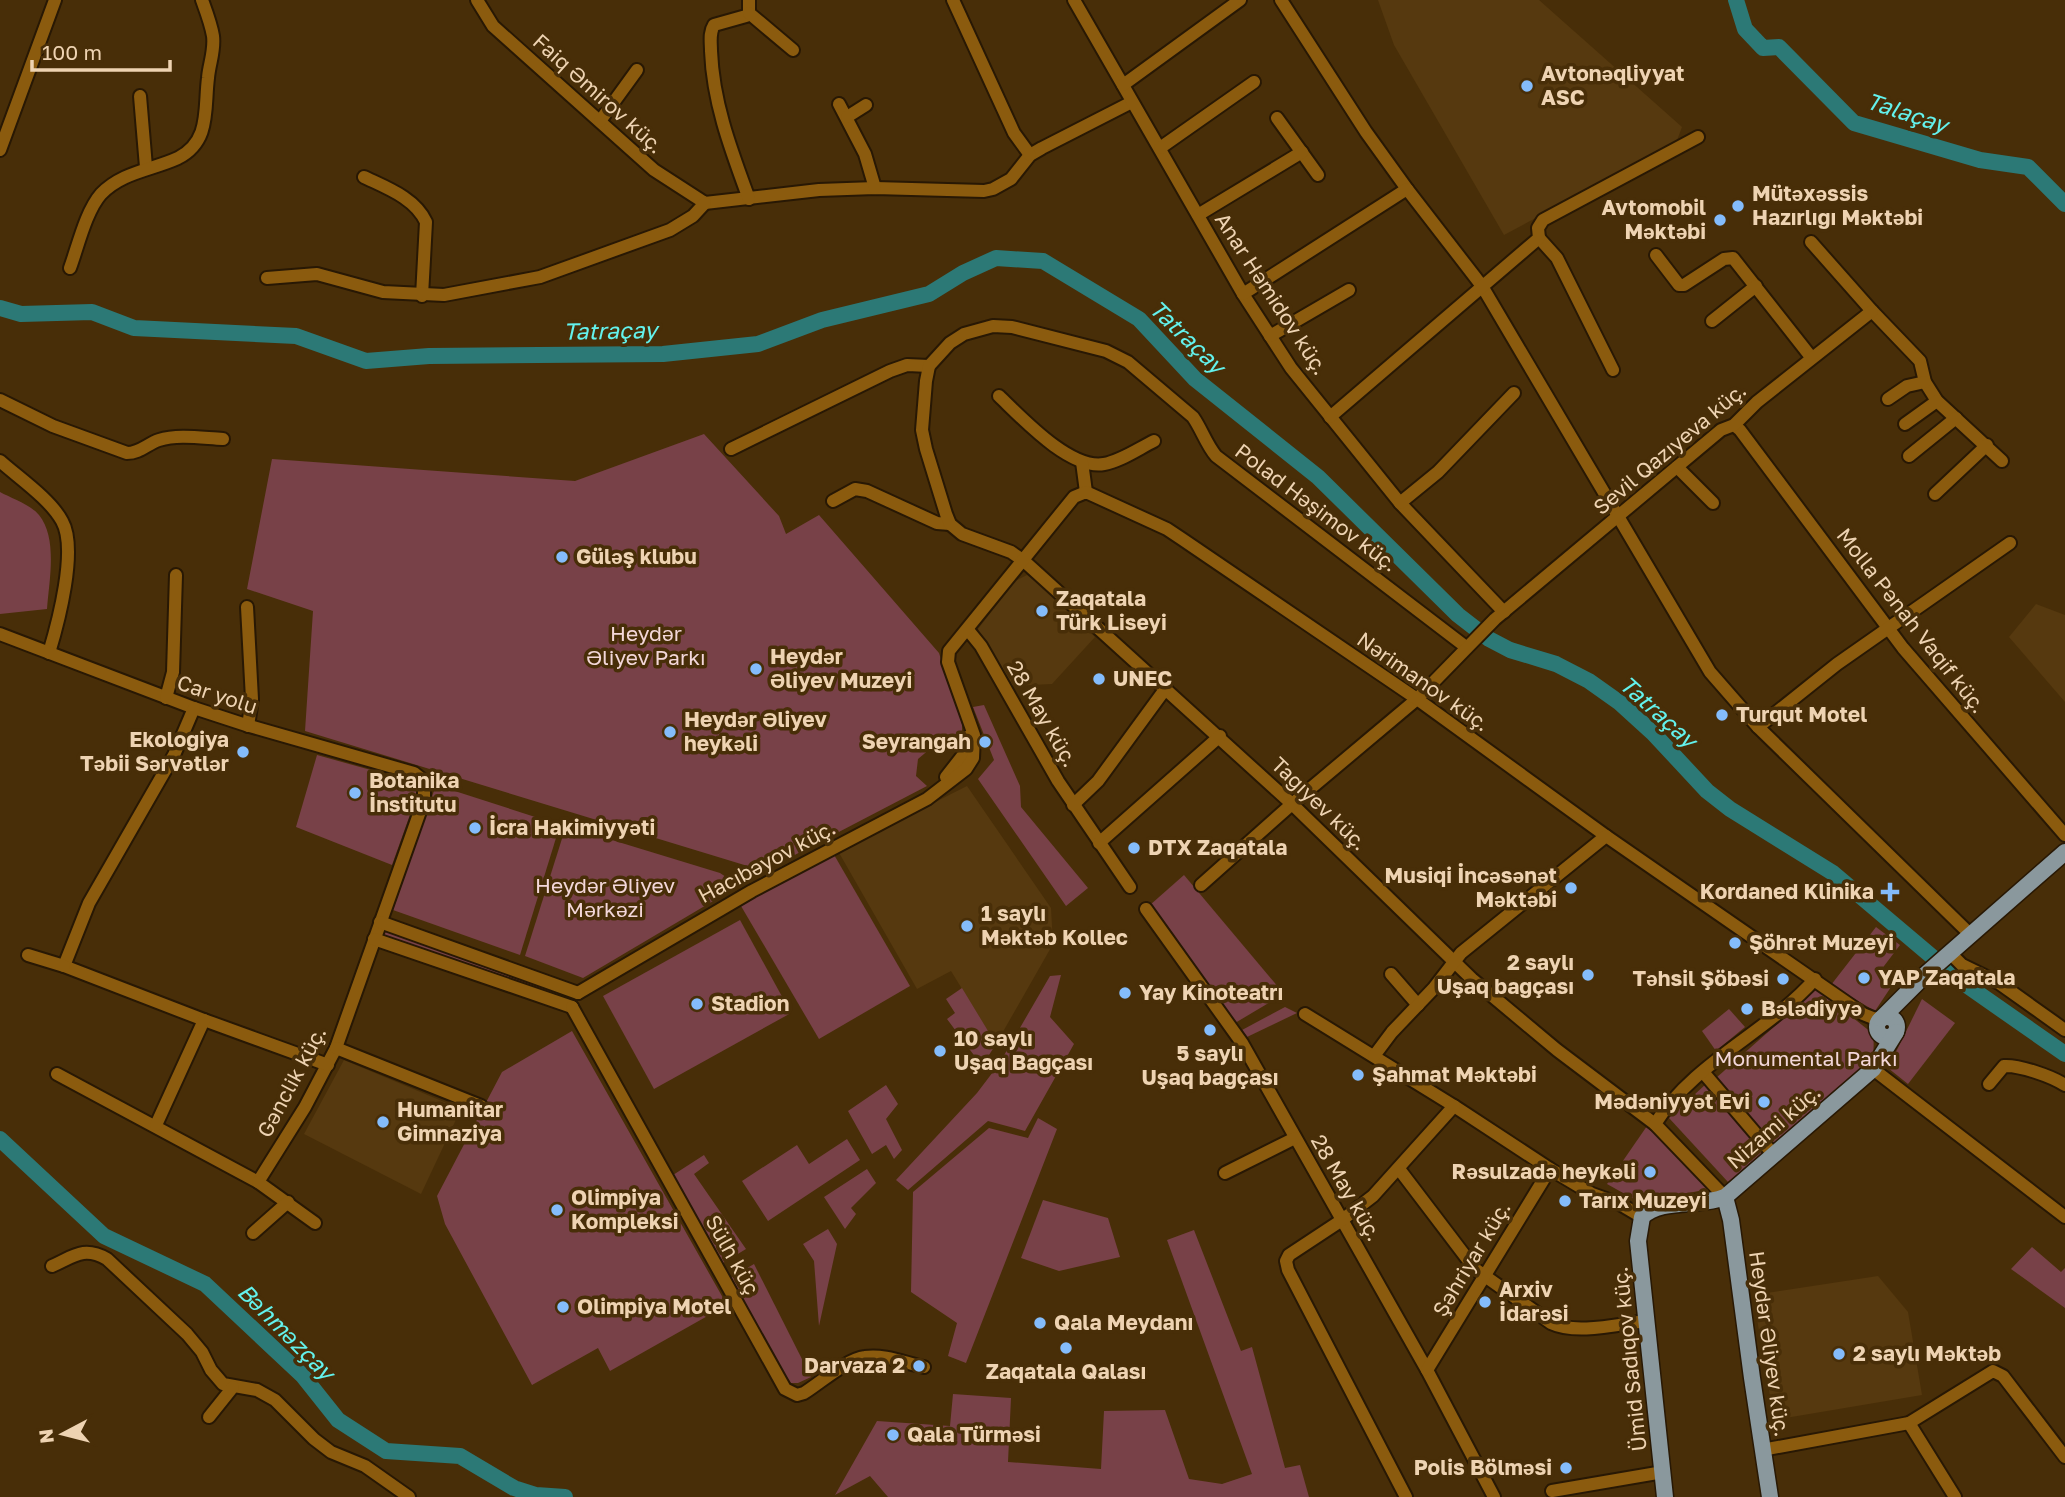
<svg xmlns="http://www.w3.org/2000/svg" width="2065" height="1497" font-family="'Golos Text',sans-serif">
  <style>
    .built { fill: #56390f }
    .green { fill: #784148 }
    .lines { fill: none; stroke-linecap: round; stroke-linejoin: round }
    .river { stroke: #2c7976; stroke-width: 16 }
    .minor-casing { stroke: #281804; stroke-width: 16 }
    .major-casing { stroke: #281804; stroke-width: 19 }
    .minor { stroke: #8b5b0e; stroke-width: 12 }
    .major { stroke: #8a989d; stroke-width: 16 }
    .poi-dot { fill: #84bcfb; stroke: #482e08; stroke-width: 2.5 }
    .labels { text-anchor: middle; stroke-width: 7; stroke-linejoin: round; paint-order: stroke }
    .poi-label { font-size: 21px; font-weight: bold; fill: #eed3b2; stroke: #482e08; text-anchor: start }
    .street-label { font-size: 21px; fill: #eed3b2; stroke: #482e08 }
    .park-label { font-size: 21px; fill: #f3d7d9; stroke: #482e08 }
    .water-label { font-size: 23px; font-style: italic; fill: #63f2ed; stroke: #482e08 }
  </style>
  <rect width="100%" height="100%" fill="#482e08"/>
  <g class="built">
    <polygon points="1378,0 1539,0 1682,127 1676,143 1504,235 1394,45"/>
    <polygon points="1027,575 1038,582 1095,637 1052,684 1012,686 978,629 1015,581"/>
    <polygon points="2036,604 2065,615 2065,702 2009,637"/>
    <polygon points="967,786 1051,908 1053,944 996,1044 951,971 917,989 838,851"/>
    <polygon points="344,1060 461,1109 421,1194 304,1134"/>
    <polygon points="1878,1276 1908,1312 1922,1395 1774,1420 1753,1295"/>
  </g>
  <g class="green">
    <polygon points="704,434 779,516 786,534 819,515 939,653 962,724 962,735 956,746 947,752 931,748 918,759 916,776 927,786 764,871 305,731 313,611 247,589 272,459 575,481"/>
    <path d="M0,492C11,498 31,505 39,515C58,539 49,581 47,609L0,614Z"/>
    <polygon points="984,705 1020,786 1021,807 1088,888 1066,906 978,779 994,760 973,707"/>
    <polygon points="317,755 421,784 392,865 296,827"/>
    <polygon points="436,785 560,825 520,955 393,910"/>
    <polygon points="566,826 720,873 726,877 729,888 725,894 583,978 525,956"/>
    <polygon points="833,853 910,986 819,1039 741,906"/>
    <polygon points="1184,875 1284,994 1235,1023 1150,905"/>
    <polygon points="740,920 791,1013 654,1089 603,996"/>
    <polygon points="1876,927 1900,945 1881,970 1893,984 1875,1011 1831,985"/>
    <polygon points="385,931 558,992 555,999 383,936"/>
    <polygon points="1061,975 1050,1017 1074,1044 1025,1131 988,1121 908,1190 896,1180 977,1093 999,1064 1050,976"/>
    <polygon points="962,988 996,1044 982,1066 947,1019 955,1013 946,999"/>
    <path d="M1817,989L1872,1033C1875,1045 1874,1053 1869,1064L1774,1146L1716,1078Z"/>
    <polygon points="1922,999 1955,1023 1908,1084 1888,1068"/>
    <polygon points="1285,1007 1297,1013 1247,1037 1242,1030"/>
    <polygon points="1729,1009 1745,1027 1716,1051 1702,1031"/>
    <polygon points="572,1031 727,1305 610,1371 598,1348 532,1385 445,1224 437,1196 502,1072"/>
    <polygon points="1706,1084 1763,1154 1728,1182 1669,1118"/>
    <polygon points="886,1085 898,1104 886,1119 902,1150 894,1159 886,1145 872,1154 848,1111"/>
    <polygon points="1038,1118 1057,1129 966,1363 948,1356 957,1323 911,1292 913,1192 989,1128 1028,1138"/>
    <polygon points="1647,1126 1706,1186 1708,1189 1641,1203 1607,1184"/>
    <polygon points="847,1139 860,1160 768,1221 742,1181 797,1145 809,1164"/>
    <polygon points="704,1155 709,1163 694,1174 746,1249 723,1263 673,1175"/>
    <polygon points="867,1169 876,1183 851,1208 856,1214 845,1229 824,1197"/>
    <polygon points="1043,1200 1108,1218 1120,1257 1059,1271 1021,1258"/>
    <polygon points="828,1229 837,1244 819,1326 814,1261 803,1244"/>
    <polygon points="1194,1230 1241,1351 1252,1347 1285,1468 1300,1465 1309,1497 888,1497 870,1476 835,1495 877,1421 950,1426 953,1394 1011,1398 1008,1462 1101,1469 1104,1411 1165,1410 1189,1479 1222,1484 1252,1474 1167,1240"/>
    <polygon points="2032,1247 2061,1272 2065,1268 2065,1308 2011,1269"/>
    <polygon points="754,1264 811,1377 798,1383 791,1383 784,1373 730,1278"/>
  </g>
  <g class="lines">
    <g class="river">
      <polyline points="1736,0 1745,29 1763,48 1779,47 1854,123 1980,160 2028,167 2065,204"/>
      <polyline points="0,308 21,314 92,312 134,328 296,336 366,361 429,356 663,354 758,344 822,320 929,294 963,273 996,258 1043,261 1139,319 1195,379 1318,477 1458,615 1489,639 1510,650 1556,664 1589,681 1620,703 1653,733 1707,791 1730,809 1833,873 1962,982 2065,1054"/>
      <polyline points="0,1139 104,1236 205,1284 303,1376 338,1420 386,1451 460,1456 514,1488 536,1495 565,1497"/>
    </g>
    <g class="minor-casing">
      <g id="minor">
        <polyline points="477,0 493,26 654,170 705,203 819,190 875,188 984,191 993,189 1011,179 1030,155 1042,148 1132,102"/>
        <path d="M749,0V13L746,16L714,25C709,33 711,42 711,51C713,103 731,150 749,199"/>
        <polyline points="953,0 1014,133 1030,155"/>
        <polyline points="1074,0 1243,294 1291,368 1400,503 1504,612"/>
        <polyline points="1281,0 1366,132 1407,189 1482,286 1710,672 1758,727 1971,935"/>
        <polyline points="749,13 793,50"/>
        <polyline points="1123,85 1240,0"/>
        <polyline points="140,96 146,167"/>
        <polyline points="839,104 865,154 875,188"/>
        <polyline points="847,117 866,105"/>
        <polyline points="1277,118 1318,175"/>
        <polyline points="600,121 637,70"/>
        <polyline points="1160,148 1254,82"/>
        <polyline points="0,150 55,0"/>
        <path d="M364,177C387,188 415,198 426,222L422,296"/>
        <polyline points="1198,215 1302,152"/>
        <polyline points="1539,238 1557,258 1613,370"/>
        <polyline points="1811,242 1872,311 1920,361 1925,382 1937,401 2002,461"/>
        <polyline points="1656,255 1679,285 1684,285 1724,259 1733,258 1811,357"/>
        <path d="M70,268C78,246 86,211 101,194C122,172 152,170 178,158C211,141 204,109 208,78C209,64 215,51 213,36C211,24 206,11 202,0"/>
        <polyline points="267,278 317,274 383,292 444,295 540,277 670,230 693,216 705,203"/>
        <polyline points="1243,294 1407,189"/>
        <polyline points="1712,321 1756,286"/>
        <polyline points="1270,336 1349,290"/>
        <path d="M999,396C1022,418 1070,470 1104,464C1121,461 1138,449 1154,441"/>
        <polyline points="1888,399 1907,386 1925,382"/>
        <path d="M0,400L53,426L127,453C140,453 147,444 159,440C178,434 202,438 223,439"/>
        <polyline points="1330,417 1539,238 1538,228 1543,220 1698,137"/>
        <polyline points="1905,424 1937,401"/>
        <polyline points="1734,425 1740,430 1903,648 2065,835"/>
        <polyline points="731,449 890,371 907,365 929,366"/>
        <polyline points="1909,456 1956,418"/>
        <path d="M0,461C19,478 50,499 62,521C78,549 58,623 49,653"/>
        <polyline points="1082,462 1086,492"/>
        <polyline points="1677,467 1713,503"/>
        <polyline points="1935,494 1987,445"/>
        <polyline points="833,501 855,489 867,491 937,523 950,524"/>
        <polyline points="1400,503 1438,472 1514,393"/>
        <polyline points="247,607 252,699 248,726"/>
        <polyline points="968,630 981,646 1058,781 1130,887"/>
        <polyline points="0,634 194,708 246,725 414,773 424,781 424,800 336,1048 305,1107 258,1182 57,1074"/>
        <path d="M1466,647L1216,456C1206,444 1202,430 1193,417L1128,362L1106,351L1012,327L993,326L964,334L950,343L929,366L926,381L922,430L926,449L946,514L950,524L962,534L1011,552L1024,561L1292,804L1472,979L1557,1050L1655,1124"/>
        <polyline points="166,698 173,672 176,575"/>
        <polyline points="194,708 174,755 89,903 64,966 204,1020 328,1065"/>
        <polyline points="1758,727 1837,664 2010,543"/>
        <polyline points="946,777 964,754 969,736"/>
        <polyline points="1073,805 1098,781 1166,688"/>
        <polyline points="1099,843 1220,736"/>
        <polyline points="1201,885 1292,804 1417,699 1495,619 1721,430 1734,425 1757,402 1872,311"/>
        <polyline points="1146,909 1242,1043 1427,1370 1494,1497"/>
        <polyline points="380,922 578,993"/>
        <polyline points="374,939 572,1007"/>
        <polyline points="1950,953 1962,965 1999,983 2065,1030"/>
        <polyline points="28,955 64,966"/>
        <polyline points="1391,974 1418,1005"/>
        <polyline points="578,993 752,891 927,799 966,769 973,758 974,735 948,662 949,651 1074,497 1086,492 1167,529 1182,539 1417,699 1606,836 1863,1014 1873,1018 1881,1019"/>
        <path d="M572,1007L785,1389L797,1395L804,1393C820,1383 847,1359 865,1357C884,1354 905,1363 924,1367"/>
        <polyline points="1305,1014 1454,1106 1550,1169 1592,1194 1620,1204 1642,1217"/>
        <polyline points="336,1048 481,1106"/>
        <polyline points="1374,1056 1392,1032 1434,988 1461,953 1606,836"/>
        <polyline points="1873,1069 2065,1217"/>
        <polyline points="1703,1072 1773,1154"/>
        <path d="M1989,1084L2004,1066C2019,1065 2051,1076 2065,1085"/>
        <polyline points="156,1125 204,1020"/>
        <path d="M1399,1169L1475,1269L1551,1323C1576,1335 1619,1324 1647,1321"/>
        <polyline points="1225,1173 1295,1138"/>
        <polyline points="258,1182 315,1223"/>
        <path d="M1725,1197L1655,1124C1694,1062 1767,1033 1815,979"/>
        <polyline points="253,1233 288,1202"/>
        <path d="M52,1266C74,1256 84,1246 107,1259L187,1334L202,1352L211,1370L223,1384L257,1390L275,1400L314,1439L331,1452L365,1466L409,1497"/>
        <polyline points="1427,1370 1550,1169"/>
        <polyline points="209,1417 233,1387"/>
        <polyline points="1909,1423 1955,1497"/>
        <polyline points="1762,1450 1909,1423 1993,1371 2003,1376 2065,1457"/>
        <polyline points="1552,1491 1663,1472"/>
        <polyline points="1406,1497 1288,1270 1286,1261 1289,1255 1342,1220 1373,1196 1454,1106"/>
      </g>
    </g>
    <g class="major-casing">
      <g id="major">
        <circle cx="1887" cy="1027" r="10"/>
        <polyline points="1881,1019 1926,974 2065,852"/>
        <polyline points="1725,1197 1731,1220 1752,1378 1770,1497"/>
        <path d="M1665,1497L1638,1241L1642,1217C1660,1198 1701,1207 1725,1197L1873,1069L1896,1032"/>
      </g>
    </g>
    <use href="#minor" class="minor"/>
    <use href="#major" class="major"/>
  </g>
  <g class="poi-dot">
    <circle cx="1527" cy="86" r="7"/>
    <circle cx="1738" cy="206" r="7"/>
    <circle cx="1720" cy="220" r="7"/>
    <circle cx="562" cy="557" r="7"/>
    <circle cx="1042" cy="611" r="7"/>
    <circle cx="756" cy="669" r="7"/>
    <circle cx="1099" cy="679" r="7"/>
    <circle cx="1722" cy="715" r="7"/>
    <circle cx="670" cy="732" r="7"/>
    <circle cx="985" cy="742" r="7"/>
    <circle cx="243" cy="752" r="7"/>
    <circle cx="355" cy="793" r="7"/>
    <circle cx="475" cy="828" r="7"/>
    <circle cx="1134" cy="848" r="7"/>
    <circle cx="1571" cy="888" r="7"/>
    <path d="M1886.5 881.5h7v7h7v7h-7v7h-7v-7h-7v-7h7z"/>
    <circle cx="967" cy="926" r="7"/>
    <circle cx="1735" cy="943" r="7"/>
    <circle cx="1588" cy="975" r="7"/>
    <circle cx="1864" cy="978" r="7"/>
    <circle cx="1783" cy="979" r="7"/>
    <circle cx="1125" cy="993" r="7"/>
    <circle cx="697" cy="1004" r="7"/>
    <circle cx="1747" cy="1009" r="7"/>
    <circle cx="1210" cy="1030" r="7"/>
    <circle cx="940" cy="1051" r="7"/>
    <circle cx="1358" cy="1075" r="7"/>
    <circle cx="1764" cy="1102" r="7"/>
    <circle cx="383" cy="1122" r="7"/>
    <circle cx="1650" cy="1172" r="7"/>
    <circle cx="1565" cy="1201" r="7"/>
    <circle cx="557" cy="1210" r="7"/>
    <circle cx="1485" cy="1302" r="7"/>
    <circle cx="563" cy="1307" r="7"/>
    <circle cx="1040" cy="1323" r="7"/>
    <circle cx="1066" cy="1348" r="7"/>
    <circle cx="1839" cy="1354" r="7"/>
    <circle cx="919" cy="1366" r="7"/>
    <circle cx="893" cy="1435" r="7"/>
    <circle cx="1566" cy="1468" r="7"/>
  </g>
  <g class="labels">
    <g class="poi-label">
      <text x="1541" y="81">Avtonəqliyyat<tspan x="1541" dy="24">ASC</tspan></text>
      <text x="1752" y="201">Mütəxəssis<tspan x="1752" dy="24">Hazırlığı Məktəbi</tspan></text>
      <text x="1706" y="215" text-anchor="end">Avtomobil<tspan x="1706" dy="24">Məktəbi</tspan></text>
      <text x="576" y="564">Güləş klubu</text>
      <text x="1056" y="606">Zaqatala<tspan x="1056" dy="24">Türk Liseyi</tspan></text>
      <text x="770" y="664">Heydər<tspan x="770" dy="24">Əliyev Muzeyi</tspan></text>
      <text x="1113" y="686">UNEC</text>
      <text x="1736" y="722">Turqut Motel</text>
      <text x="684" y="727">Heydər Əliyev<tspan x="684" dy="24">heykəli</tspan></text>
      <text x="229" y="747" text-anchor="end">Ekologiya<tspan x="229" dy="24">Təbii Sərvətlər</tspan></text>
      <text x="971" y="749" text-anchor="end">Seyrangah</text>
      <text x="369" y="788">Botanika<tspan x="369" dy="24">İnstitutu</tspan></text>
      <text x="489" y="835">İcra Hakimiyyəti</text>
      <text x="1148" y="855">DTX Zaqatala</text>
      <text x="1557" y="883" text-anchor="end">Musiqi İncəsənət<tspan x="1557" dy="24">Məktəbi</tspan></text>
      <text x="1874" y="899" text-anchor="end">Kordaned Klinika</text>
      <text x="981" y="921">1 saylı<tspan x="981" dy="24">Məktəb Kollec</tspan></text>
      <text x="1749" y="950">Şöhrət Muzeyi</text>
      <text x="1574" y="970" text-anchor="end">2 saylı<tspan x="1574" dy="24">Uşaq bağçası</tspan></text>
      <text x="1878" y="985">YAP Zaqatala</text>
      <text x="1769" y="986" text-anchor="end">Təhsil Şöbəsi</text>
      <text x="1139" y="1000">Yay Kinoteatrı</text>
      <text x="711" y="1011">Stadion</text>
      <text x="1761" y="1016">Bələdiyyə</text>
      <text x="954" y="1046">10 saylı<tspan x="954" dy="24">Uşaq Bağçası</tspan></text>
      <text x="1210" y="1061" text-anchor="middle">5 saylı<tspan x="1210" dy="24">Uşaq bağçası</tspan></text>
      <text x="1372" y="1082">Şahmat Məktəbi</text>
      <text x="1750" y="1109" text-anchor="end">Mədəniyyət Evi</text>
      <text x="397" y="1117">Humanitar<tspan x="397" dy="24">Gimnaziya</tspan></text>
      <text x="1636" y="1179" text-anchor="end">Rəsulzadə heykəli</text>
      <text x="571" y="1205">Olimpiya<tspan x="571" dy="24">Kompleksi</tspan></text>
      <text x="1579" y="1208">Tarıx Muzeyi</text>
      <text x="1499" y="1297">Arxiv<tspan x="1499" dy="24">İdarəsi</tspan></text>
      <text x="577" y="1314">Olimpiya Motel</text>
      <text x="1054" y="1330">Qala Meydanı</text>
      <text x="1853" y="1361">2 saylı Məktəb</text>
      <text x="905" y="1373" text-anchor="end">Darvaza 2</text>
      <text x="1066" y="1379" text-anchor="middle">Zaqatala Qalası</text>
      <text x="907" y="1442">Qala Türməsi</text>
      <text x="1552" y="1475" text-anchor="end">Polis Bölməsi</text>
    </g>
    <g class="street-label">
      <text transform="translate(598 94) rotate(42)" y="7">Faiq Əmirov küç.</text>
      <text transform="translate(1271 294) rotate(57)" y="7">Anar Həmidov küç.</text>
      <text transform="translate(1670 449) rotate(-40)" y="7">Sevil Qazıyeva küç.</text>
      <text transform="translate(1316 508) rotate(37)" y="7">Polad Həşimov küç.</text>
      <text transform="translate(1911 621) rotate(52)" y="7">Molla Pənah Vaqif küç.</text>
      <text transform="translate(1423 682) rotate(35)" y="7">Nərimanov küç.</text>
      <text transform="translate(217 695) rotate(18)" y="7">Car yolu</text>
      <text transform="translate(1042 714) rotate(60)" y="7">28 May küç.</text>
      <text transform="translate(1319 804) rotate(44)" y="7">Tağıyev küç.</text>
      <text transform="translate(767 862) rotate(-28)" y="7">Hacıbəyov küç.</text>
      <text transform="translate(292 1082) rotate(-62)" y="7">Gənclik küç.</text>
      <text transform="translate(1774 1127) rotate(-41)" y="7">Nizami küç.</text>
      <text transform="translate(1346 1188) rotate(60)" y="7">28 May küç.</text>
      <text transform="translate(732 1255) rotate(61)" y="7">Sülh küç</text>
      <text transform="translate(1472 1259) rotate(-59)" y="7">Şəhriyar küç.</text>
      <text transform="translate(1769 1344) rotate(82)" y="7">Heydər Əliyev küç.</text>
      <text transform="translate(1630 1359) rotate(-96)" y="7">Ümid Sadıqov küç.</text>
    </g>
    <g class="park-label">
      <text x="646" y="641">Heydər<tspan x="646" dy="24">Əliyev Parkı</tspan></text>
      <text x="605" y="893">Heydər Əliyev<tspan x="605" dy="24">Mərkəzi</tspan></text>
      <text x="1806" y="1066">Monumental Parkı</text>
    </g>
    <g class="water-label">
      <text transform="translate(1907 113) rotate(18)" y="8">Talaçay</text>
      <text transform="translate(610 331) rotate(-1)" y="8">Tatraçay</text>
      <text transform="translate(1187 337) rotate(44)" y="8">Tatraçay</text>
      <text transform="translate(1658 712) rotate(42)" y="8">Tatraçay</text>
      <text transform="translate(286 1332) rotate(45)" y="8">Bəhməzçay</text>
    </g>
  </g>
  <g transform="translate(63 1434) rotate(263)" stroke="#482e08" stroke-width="5" paint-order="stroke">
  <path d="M0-5L12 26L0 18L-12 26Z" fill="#eed3b2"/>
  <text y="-10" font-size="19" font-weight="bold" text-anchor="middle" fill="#eed3b2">N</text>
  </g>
  <path d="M32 60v10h138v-10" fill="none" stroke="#eed3b2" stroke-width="3.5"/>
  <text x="42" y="60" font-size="21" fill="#eed3b2" stroke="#482e08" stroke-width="5" paint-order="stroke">100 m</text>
</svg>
